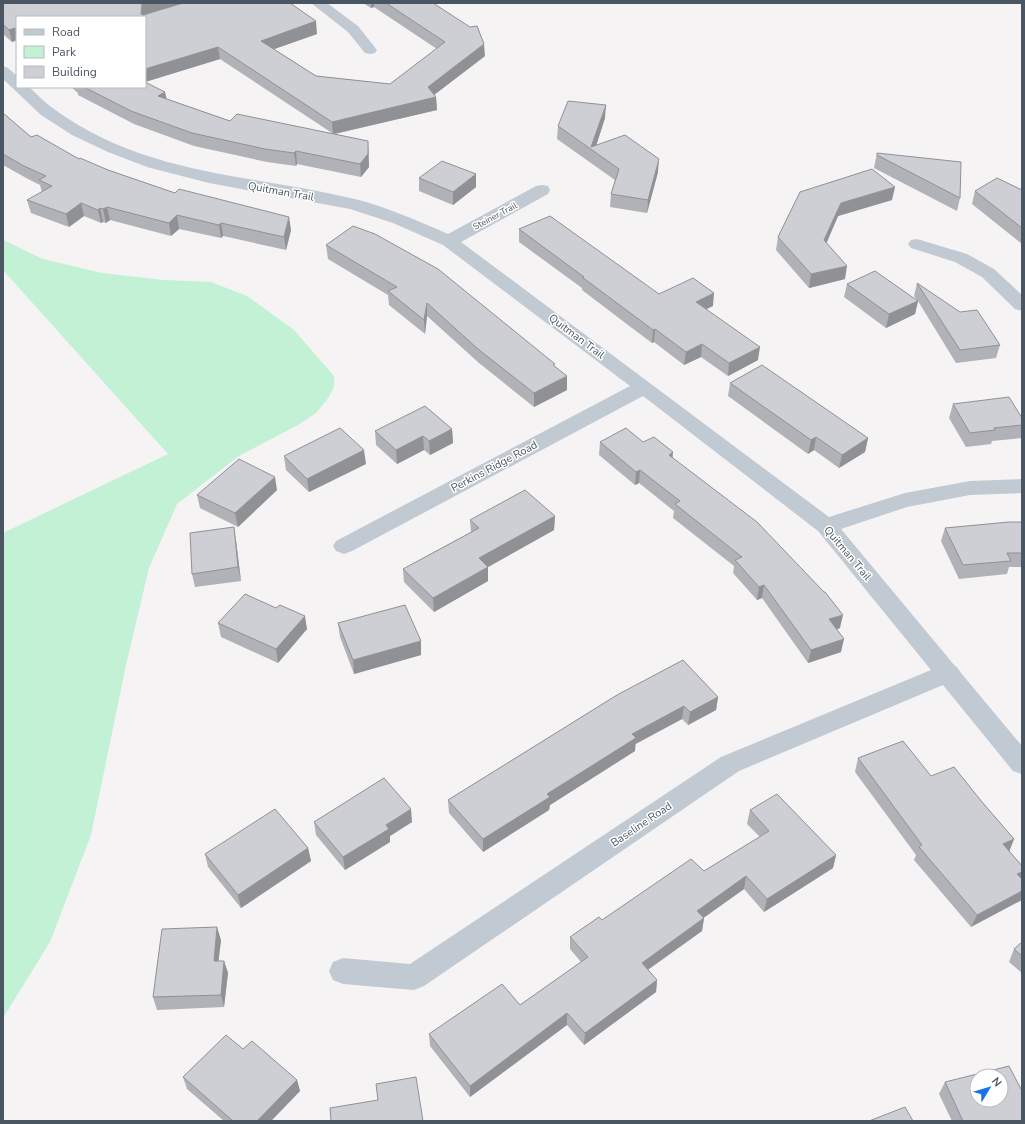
<svg xmlns="http://www.w3.org/2000/svg" width="1025" height="1124" font-family="'Nunito Sans',sans-serif">
  <style>
    .green { fill: #c3f1d5 }
    .lines { fill: none; stroke-linecap: round; stroke-linejoin: round }
    .minor { fill: #c1cad2; fill-rule: evenodd }
    .wall { fill: #b0b2b7; fill-rule: evenodd }
    .shaded-wall { fill: #909195 }
    .building { fill: #cdcfd5; stroke: #909195; fill-rule: evenodd }
    .labels { text-anchor: middle; stroke-width: 3; stroke-linejoin: round; paint-order: stroke }
    .far-street-label { font-size: 9px; fill: #4a5661; stroke: #fff }
    .street-label { font-size: 11px; fill: #4a5661; stroke: #fff }
  </style>
  <rect width="100%" height="100%" fill="#f5f3f3"/>
  <polygon class="green" points="3,240 43,259 102,273 164,280 211,282 247,296 294,330 334,376 334,387 329,397 316,413 298,425 239,456 177,504 149,568 126,665 91,835 50,942 3,1018 3,533 168,454 3,270"/>
  <g class="lines">
    <g class="minor">
      <polygon points="311,3 327,3 358,26 377,50 375,53 370,54 365,53 348,32"/>
      <path d="M3,66L8,68L17,76V87H29C37,94 45,103 54,109C146,176 250,174 355,199C387,207 418,221 448,234L536,186L542,185L548,186L550,190L548,194L461,242L829,517L905,493L970,481L1022,479V493L970,495L907,507L841,529L955,666L957,667L961,673L1022,746V774L1013,771L943,685L739,771L424,986L414,990L343,984L333,980L329,971L333,962L343,958L410,964L721,757L931,670L818,531L643,396L352,551L344,554L336,551L333,546L336,541L630,386L443,245L393,223L350,209L209,183L147,167L108,152L72,135L41,115L3,79Z"/>
      <polygon points="917,239 967,254 994,269 1022,295 1022,311 1015,309 982,277 955,262 911,248 908,244 911,240"/>
    </g>
  </g>
  <g class="wall">
    <path d="M3,3L317,34L274,49L316,76L390,84L437,49L374,7L371,8L363,3H433L485,56L434,95L436,97L437,110L335,134L368,141L369,167L361,177L297,164L296,166L267,162L194,146L134,124L78,95V93L71,87H145L17,17V40L12,42L3,34ZM220,59L332,133L230,121L167,99L145,82Z"/>
    <polygon points="3,113 31,137 79,159 108,170 175,193 291,230 286,250 223,236 221,238 179,229 171,236 110,220 106,223 103,222 101,223 84,216 69,227 31,213 27,200 42,192 40,185 28,179 3,165"/>
    <polygon points="605,118 596,146 658,172 647,213 610,207 611,194 615,180 557,139 558,126"/>
    <polygon points="877,153 960,198 957,211 874,168"/>
    <polygon points="476,174 476,187 453,205 419,191 419,178"/>
    <polygon points="1022,190 1022,244 972,204 975,191"/>
    <polygon points="800,192 892,200 838,216 826,243 845,279 809,288 776,250 778,237"/>
    <polygon points="519,229 659,294 713,306 706,309 758,360 728,376 701,357 684,365 654,342 652,343 632,328 582,290 582,288 519,242"/>
    <polygon points="326,245 555,367 567,390 534,407 479,363 427,316 425,334 389,305 388,295 328,259"/>
    <polygon points="917,283 1000,345 996,358 956,363 918,301 915,314 886,328 844,297 847,284 917,300 914,296"/>
    <polygon points="730,383 868,438 865,452 839,468 814,450 808,454 728,396"/>
    <polygon points="953,404 1022,418 1022,438 992,441 991,444 966,447 949,418"/>
    <polygon points="452,429 453,443 430,455 424,450 397,464 376,445 375,431"/>
    <polygon points="600,442 643,442 673,458 840,628 837,629 841,652 808,663 762,598 757,600 733,573 734,566 673,518 674,511 639,483 635,485 599,455"/>
    <polygon points="284,456 366,464 309,492 286,470"/>
    <polygon points="277,490 238,527 200,508 197,495"/>
    <polygon points="555,516 554,530 488,567 488,581 434,612 404,582 403,569 471,532 470,520"/>
    <polygon points="1022,522 1022,567 1009,567 1007,574 959,579 941,541 945,528"/>
    <polygon points="236,541 241,581 195,587 192,574"/>
    <polygon points="218,623 307,629 278,663 221,637"/>
    <polygon points="338,623 421,641 421,655 354,674 340,637"/>
    <polygon points="617,695 718,697 716,710 688,725 682,719 636,744 635,751 550,805 549,810 483,852 449,813 448,800"/>
    <polygon points="858,758 931,776 982,802 1014,839 1009,851 1022,866 1021,879 971,927 914,860 916,855 855,772"/>
    <polygon points="750,810 836,855 833,868 764,912 744,889 703,918 704,918 702,931 648,970 657,980 656,992 584,1045 567,1025 470,1097 430,1046 429,1034 520,1005 581,962 570,949 570,937 602,920 704,871 760,837 747,824"/>
    <polygon points="314,822 412,822 390,836 390,842 345,870 316,835"/>
    <polygon points="308,848 311,861 241,908 208,867 205,854"/>
    <polygon points="221,940 218,961 224,961 228,973 224,1007 157,1010 153,997"/>
    <polygon points="1022,942 1022,973 1009,962 1014,949"/>
    <polygon points="243,1049 297,1080 300,1091 271,1121 224,1121 187,1089 183,1077"/>
    <polygon points="945,1082 1022,1121 952,1121 939,1094"/>
  </g>
  <g class="shaded-wall">
    <polygon points="142,3 185,3 144,17 141,14"/>
    <polygon points="371,3 374,3 374,7 371,8"/>
    <polygon points="316,21 317,34 263,53 261,41"/>
    <polygon points="15,28 17,37 17,40 12,42 9,30"/>
    <polygon points="484,44 485,56 430,98 436,97 437,110 333,134 332,122 428,87"/>
    <polygon points="218,47 220,59 145,82 145,69"/>
    <polygon points="165,92 168,105 158,96"/>
    <polygon points="606,105 605,118 594,152 591,147"/>
    <polygon points="368,141 369,167 361,177 360,164"/>
    <polygon points="296,151 297,164 296,166 294,153"/>
    <polygon points="659,159 658,172 647,213 648,200"/>
    <polygon points="476,174 476,187 453,205 453,192"/>
    <polygon points="895,187 892,200 838,216 822,254 824,240 841,203"/>
    <polygon points="81,203 84,216 69,227 66,214"/>
    <polygon points="107,207 110,220 106,223 103,209"/>
    <polygon points="100,208 103,222 101,223 98,210"/>
    <polygon points="177,215 179,229 171,236 169,223"/>
    <polygon points="289,217 291,230 286,250 284,237"/>
    <polygon points="221,223 223,236 221,238 219,225"/>
    <polygon points="847,266 845,279 809,288 811,274"/>
    <polygon points="714,293 713,306 694,315 696,302"/>
    <polygon points="918,301 915,314 886,328 889,314"/>
    <polygon points="427,303 427,316 425,334 424,320"/>
    <polygon points="655,329 654,342 652,343 653,330"/>
    <polygon points="702,344 701,357 684,365 686,352"/>
    <polygon points="760,347 758,360 728,376 729,363"/>
    <polygon points="567,376 567,390 534,407 534,393"/>
    <polygon points="452,429 453,443 430,455 429,441"/>
    <polygon points="423,436 424,450 397,464 396,450"/>
    <polygon points="816,437 814,450 808,454 811,440"/>
    <polygon points="868,438 865,452 839,468 842,455"/>
    <polygon points="364,450 366,464 309,492 307,479"/>
    <polygon points="673,452 672,466 669,455"/>
    <polygon points="640,470 639,483 635,485 636,472"/>
    <polygon points="275,477 277,490 238,527 235,513"/>
    <polygon points="555,516 554,530 479,572 479,558"/>
    <polygon points="234,527 236,541 241,581 238,567"/>
    <polygon points="488,567 488,581 434,612 433,598"/>
    <polygon points="764,585 762,598 757,600 759,587"/>
    <polygon points="843,615 840,628 826,633 829,619"/>
    <polygon points="305,616 307,629 278,663 276,649"/>
    <polygon points="844,639 841,652 808,663 811,650"/>
    <polygon points="421,641 421,655 354,674 353,660"/>
    <polygon points="718,697 716,710 688,725 690,712"/>
    <polygon points="684,706 682,719 635,744 635,751 550,805 549,810 483,852 483,839 632,734"/>
    <polygon points="411,809 412,822 390,836 390,842 345,870 343,857 386,825"/>
    <polygon points="1014,839 1009,852 1003,844"/>
    <polygon points="308,848 311,861 241,908 238,895"/>
    <polygon points="836,855 833,868 764,912 767,899"/>
    <polygon points="1022,872 1022,877 1020,883 1017,874"/>
    <polygon points="746,876 744,889 695,924 697,911"/>
    <polygon points="1022,891 1022,900 971,927 977,915"/>
    <polygon points="704,918 702,931 640,975 642,963"/>
    <polygon points="217,927 221,940 217,974 214,961"/>
    <polygon points="224,961 228,973 224,1007 221,995"/>
    <polygon points="657,980 656,992 584,1045 585,1033"/>
    <polygon points="567,1013 567,1025 470,1097 470,1086"/>
    <polygon points="297,1080 300,1091 271,1121 257,1121"/>
  </g>
  <g class="building">
    <polygon points="3,3 144,3 142,3 141,14 143,15 183,3 290,3 316,21 261,41 316,76 390,84 445,42 386,3 433,3 470,27 477,26 484,44 428,87 436,97 332,122 218,47 145,69 145,17 17,17 17,30 15,28 9,30 3,24"/>
    <polygon points="145,82 165,92 158,96 230,121 237,114 368,141 368,154 360,164 296,151 294,153 265,149 192,133 131,111 84,87 145,87"/>
    <polygon points="568,101 606,105 591,147 625,135 659,159 648,200 611,194 619,169 558,126"/>
    <polygon points="3,113 31,137 37,135 79,159 80,158 108,170 175,193 179,189 289,217 284,237 221,223 219,225 177,215 169,223 107,207 103,209 100,208 98,210 81,203 66,214 27,200 52,186 39,180 46,176 24,166 3,154"/>
    <polygon points="877,153 961,162 960,198 877,155"/>
    <polygon points="442,161 476,174 453,192 419,178"/>
    <polygon points="872,169 895,187 841,203 824,240 847,266 811,274 778,237 800,192"/>
    <polygon points="997,178 1022,190 1022,228 975,191"/>
    <polygon points="550,216 659,294 693,278 714,293 696,302 760,347 729,363 702,344 686,352 655,329 653,330 633,315 582,277 584,277 519,229"/>
    <polygon points="353,226 375,234 438,269 555,364 553,365 567,376 534,393 478,349 427,303 424,320 388,291 397,287 326,245"/>
    <polygon points="875,271 918,301 889,314 847,284"/>
    <polygon points="917,283 960,312 977,310 1000,345 960,350"/>
    <polygon points="762,365 868,438 842,455 816,437 811,440 730,383"/>
    <polygon points="1009,397 1022,418 1022,425 994,428 995,430 970,433 953,404"/>
    <polygon points="425,406 452,429 429,441 423,436 396,450 375,431"/>
    <polygon points="340,428 364,450 307,479 284,456"/>
    <polygon points="626,428 643,442 654,437 673,452 669,455 757,522 824,592 825,592 843,615 829,619 844,639 811,650 764,585 759,587 735,560 742,557 675,504 680,501 640,470 636,472 600,442"/>
    <polygon points="239,459 275,477 235,513 197,495"/>
    <polygon points="525,490 555,516 479,558 488,567 433,598 403,569 479,528 470,520"/>
    <polygon points="1009,522 1022,522 1022,553 1007,553 1011,561 963,565 945,528"/>
    <polygon points="234,527 238,567 192,574 190,533"/>
    <polygon points="245,594 276,608 280,605 305,616 276,649 218,623"/>
    <polygon points="405,605 421,641 353,660 338,623"/>
    <polygon points="683,660 718,697 690,712 684,706 632,734 636,738 547,794 550,797 483,839 448,800 617,695"/>
    <polygon points="903,741 931,776 954,767 982,802 1014,839 1003,844 1022,866 1022,872 1017,874 1022,879 1022,891 977,915 919,847 922,845 858,758"/>
    <polygon points="384,778 411,809 386,825 389,829 343,857 314,822"/>
    <polygon points="777,794 836,855 767,899 746,876 697,911 704,918 642,963 657,980 585,1033 567,1013 470,1086 429,1034 502,984 520,1005 588,957 570,937 599,917 602,920 691,859 704,871 769,831 750,810"/>
    <polygon points="275,809 308,848 238,895 205,854"/>
    <polygon points="217,927 214,961 224,961 221,995 153,997 162,929"/>
    <polygon points="1022,942 1022,956 1014,949"/>
    <polygon points="226,1035 243,1049 252,1041 297,1080 257,1121 233,1121 183,1077"/>
    <path d="M1009,1066L1022,1091V1121H963L945,1082ZM977,1076H1001V1100H977Z"/>
    <polygon points="416,1077 423,1121 331,1121 330,1108 378,1100 376,1084"/>
    <polygon points="905,1107 913,1121 869,1121"/>
  </g>
  <g class="labels">
    <g class="far-street-label">
      <text transform="translate(495 216) rotate(-28)" y="3">Steiner Trail</text>
    </g>
    <g class="street-label">
      <text transform="translate(281 191) rotate(10)" y="4">Quitman Trail</text>
      <text transform="translate(577 336) rotate(37)" y="4">Quitman Trail</text>
      <text transform="translate(494 466) rotate(-28)" y="4">Perkins Ridge Road</text>
      <text transform="translate(848 553) rotate(50)" y="4">Quitman Trail</text>
      <text transform="translate(641 824) rotate(-34)" y="4">Baseline Road</text>
    </g>
  </g>
  <rect width="1025" height="1124" fill="none" stroke="#4a5661" stroke-width="8"/>
  <rect x="16" y="16" width="130" height="72" fill="#ffffff" stroke="#b7bbc0"/>
  <rect x="24" y="29" width="20" height="6" fill="#c1cad2" stroke="#b7bbc0"/>
  <text x="52" y="36" font-size="12" fill="#4a5661">Road</text>
  <rect x="24" y="46" width="20" height="12" fill="#c3f1d5" stroke="#b7bbc0"/>
  <text x="52" y="56" font-size="12" fill="#4a5661">Park</text>
  <rect x="24" y="66" width="20" height="12" fill="#cdcfd5" stroke="#b7bbc0"/>
  <text x="52" y="76" font-size="12" fill="#4a5661">Building</text>
  <g transform="translate(989 1088) rotate(52)"><circle r="19" fill="#ffffff" stroke="#b7bbc0"/>
  <path d="M0-3L7 15L0 10L-7 15Z" fill="#1a73e8"/>
  <text y="-6" font-size="11" font-weight="bold" text-anchor="middle" fill="#4a5661">N</text>
  </g>
</svg>
